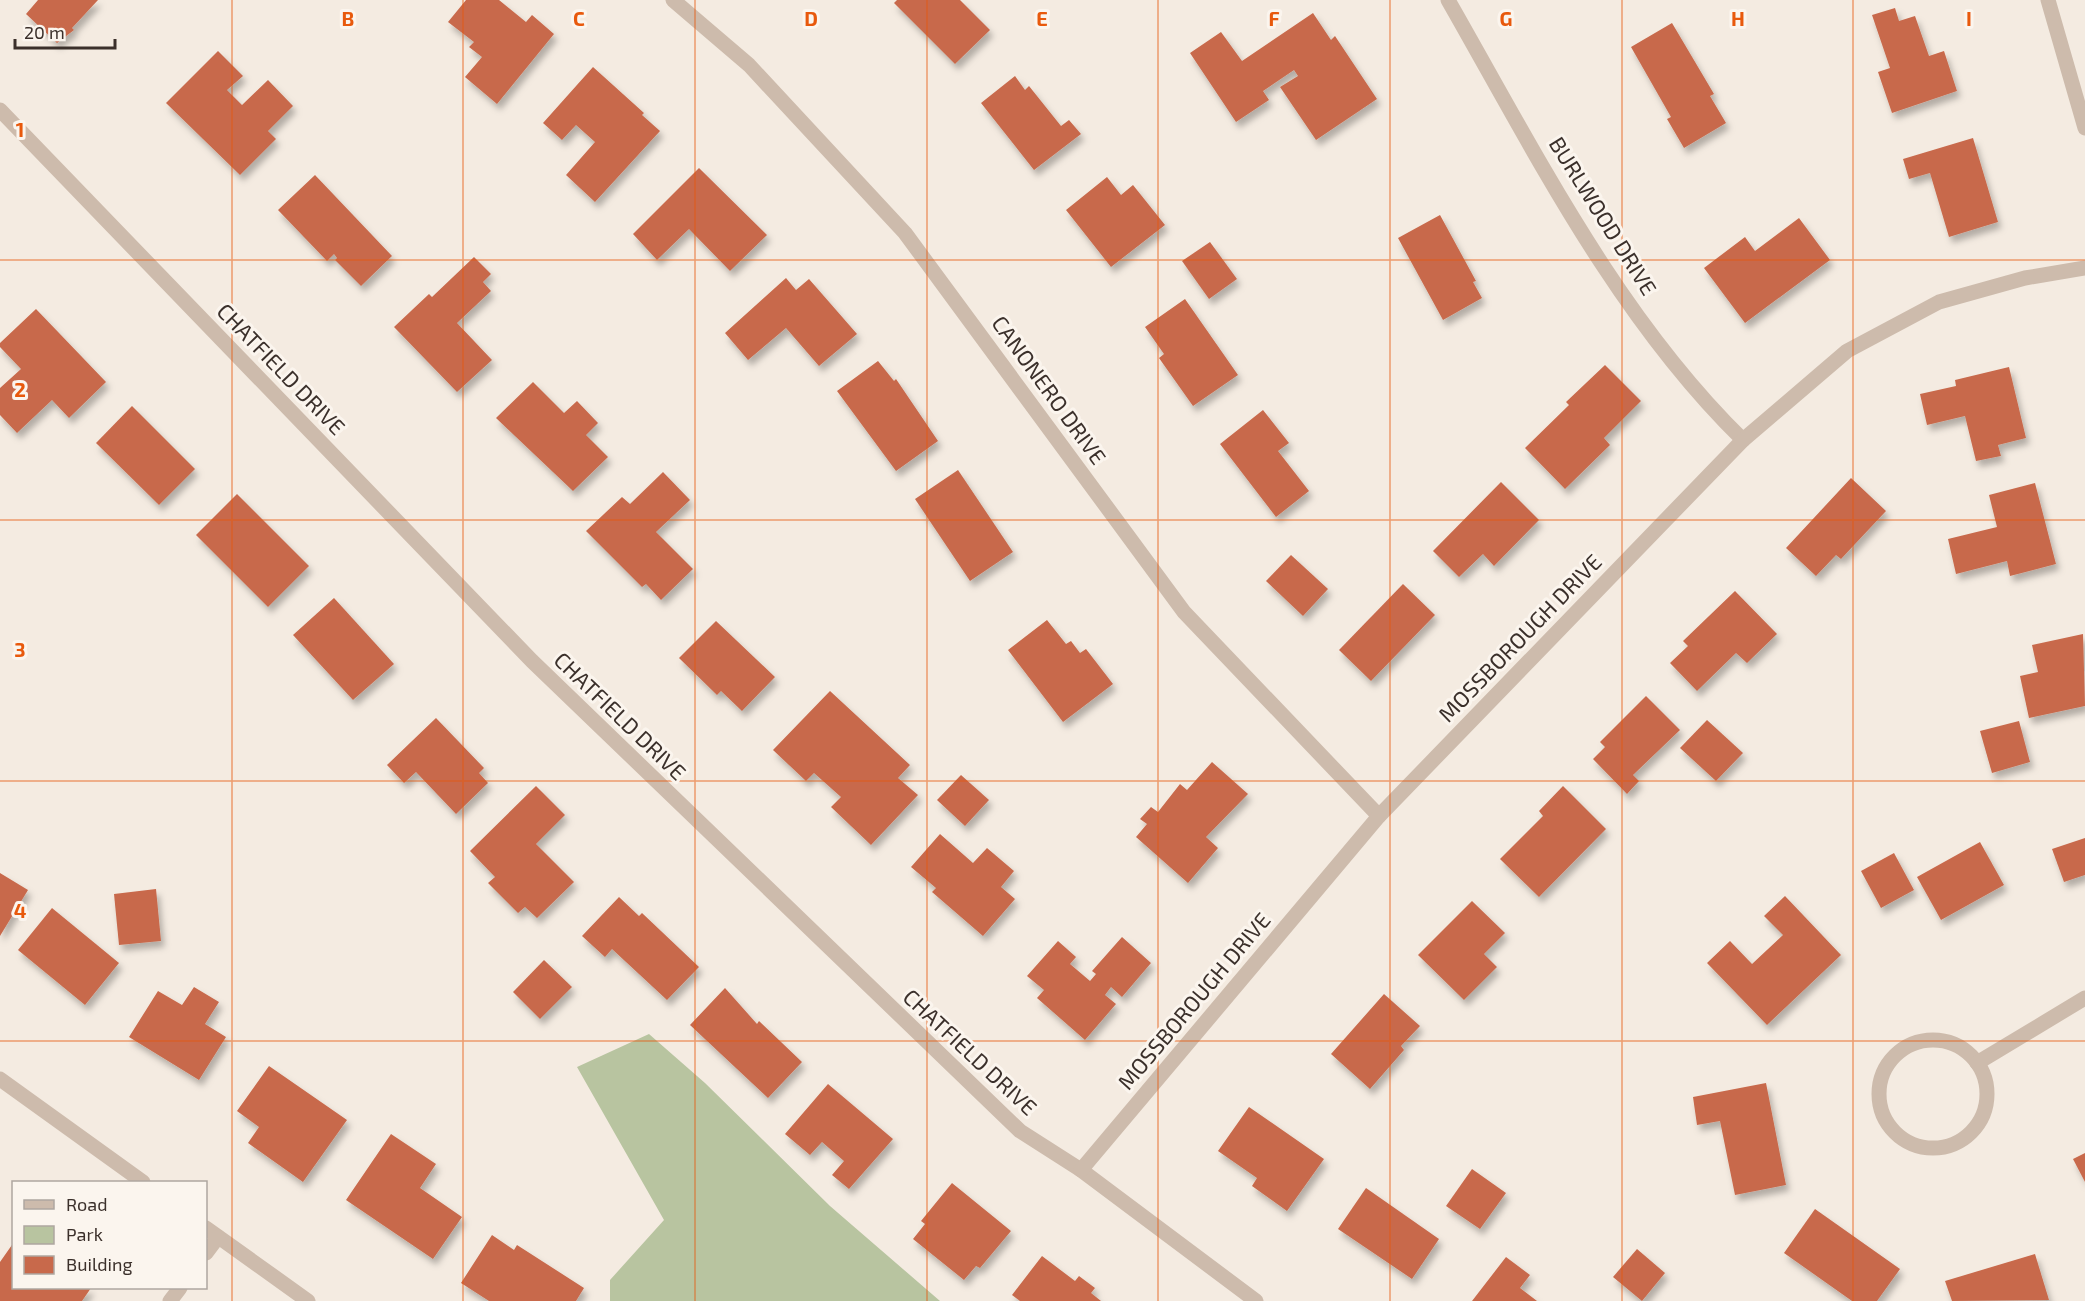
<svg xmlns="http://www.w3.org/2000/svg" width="2085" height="1301" font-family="'Exo 2',sans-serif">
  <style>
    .green { fill: #b8c4a0 }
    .building { fill: #c8694b; filter: url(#shadow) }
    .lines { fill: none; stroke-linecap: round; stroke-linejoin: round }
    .street { stroke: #cdbbac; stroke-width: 15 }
    .grid { fill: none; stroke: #e8590c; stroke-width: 1.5; stroke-opacity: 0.55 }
    .labels { text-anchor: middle; stroke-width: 6; stroke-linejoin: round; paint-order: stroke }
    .street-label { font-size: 22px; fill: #3b302b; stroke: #fbf5ee }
    .grid-label { font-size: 20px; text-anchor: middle; font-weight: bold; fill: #e8590c; stroke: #fbf5ee; stroke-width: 6; stroke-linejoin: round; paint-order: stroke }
  </style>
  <defs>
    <filter id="shadow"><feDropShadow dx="3.5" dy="6" stdDeviation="3" flood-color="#0004"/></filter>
  </defs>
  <rect width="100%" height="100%" fill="#f4ebe1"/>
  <polygon class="green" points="649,1034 705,1083 830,1206 940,1301 610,1301 610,1280 664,1220 577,1067"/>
  <g class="building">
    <polygon points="38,0 98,0 72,28 74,30 57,43 26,14"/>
    <polygon points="466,0 499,0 526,22 532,15 554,34 497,104 465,77 482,57 469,47 474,42 448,22"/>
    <polygon points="897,0 960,0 990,30 955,64 894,3"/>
    <polygon points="1895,8 1899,21 1915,16 1929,56 1944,51 1957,91 1892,113 1878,72 1890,68 1872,15"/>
    <polygon points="1313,13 1331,40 1335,36 1377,99 1316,140 1280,87 1298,76 1294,70 1263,91 1269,100 1236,122 1190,53 1221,32 1242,61"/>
    <polygon points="1672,23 1714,94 1710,96 1726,123 1684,148 1667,119 1671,117 1631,47"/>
    <polygon points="218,51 243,76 227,90 242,105 268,80 293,106 268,131 276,139 240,175 166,103"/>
    <polygon points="593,67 644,113 642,115 660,131 595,202 566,175 595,142 576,125 562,140 543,123"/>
    <polygon points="1015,76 1025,90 1029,86 1061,126 1069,120 1081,134 1034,170 981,103"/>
    <polygon points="1973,138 1998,222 1949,237 1930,173 1909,179 1903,159"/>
    <polygon points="699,168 767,235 730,271 689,229 657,260 633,234"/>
    <polygon points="315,175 392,256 361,286 335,260 337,258 334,254 327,261 278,210"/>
    <polygon points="1107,177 1121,195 1133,185 1165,225 1111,267 1066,210"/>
    <polygon points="1440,215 1476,281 1473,282 1482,298 1443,320 1398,238"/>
    <polygon points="1799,218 1830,260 1745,323 1704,268 1745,237 1755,251"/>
    <polygon points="1210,242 1237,279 1209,299 1182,261"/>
    <polygon points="474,257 491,274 483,282 491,291 457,323 492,360 457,392 394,327 429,294 432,297"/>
    <polygon points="786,278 796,290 809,279 857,334 819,366 786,328 748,360 725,333"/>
    <polygon points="1185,299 1238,375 1193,406 1159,358 1164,354 1145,327"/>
    <polygon points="36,309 106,382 69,418 52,400 17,433 0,415 0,388 21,369 0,347 0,343"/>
    <polygon points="878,361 894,381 896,379 938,441 896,471 837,391"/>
    <polygon points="1605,365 1641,401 1604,438 1610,445 1565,489 1525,448 1569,405 1566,402"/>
    <polygon points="2009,367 2026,438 1998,445 2001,456 1976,461 1965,416 1927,425 1920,394 1956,386 1955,380"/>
    <polygon points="533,382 564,413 577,401 598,423 586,435 608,457 573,491 496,418"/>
    <polygon points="132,406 195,469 159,505 96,443"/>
    <polygon points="1263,410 1289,443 1278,451 1309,491 1276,517 1220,444"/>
    <polygon points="958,470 1013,552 970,581 915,499"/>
    <polygon points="663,472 690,500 656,532 693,569 661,600 646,584 642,587 586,531 622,497 630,504"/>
    <polygon points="1851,478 1886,511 1841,559 1836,555 1816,576 1786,548"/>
    <polygon points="1501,482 1539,520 1494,566 1483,554 1459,577 1433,551"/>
    <polygon points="2035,483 2056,564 2010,576 2007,561 1956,574 1948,539 1997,527 1989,495"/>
    <polygon points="237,494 309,566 268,607 196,535"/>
    <polygon points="1291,555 1328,589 1303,616 1266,581"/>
    <polygon points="1403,584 1435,615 1371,681 1339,650"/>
    <polygon points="1735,591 1777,634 1747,663 1736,653 1697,691 1670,663 1688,646 1683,641"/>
    <polygon points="334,598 394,664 353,700 293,635"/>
    <polygon points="1047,620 1066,644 1071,641 1080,653 1086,649 1113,684 1063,722 1008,650"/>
    <polygon points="716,621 775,677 742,711 721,691 717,695 679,658"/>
    <polygon points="2083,634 2085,706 2029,718 2020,676 2038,672 2032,645"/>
    <polygon points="830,691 910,765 898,778 918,795 871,845 831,807 841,797 814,773 806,781 773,750"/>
    <polygon points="1646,696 1680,730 1633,775 1639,781 1627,794 1593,759 1605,747 1600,742"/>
    <polygon points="436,718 484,768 479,773 488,783 456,814 416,772 404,783 387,765"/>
    <polygon points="1707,720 1743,753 1716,781 1680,748"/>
    <polygon points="2019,721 2030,762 1992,773 1980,731"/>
    <polygon points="1212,762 1248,794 1206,837 1218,848 1188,883 1136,837 1147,824 1140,819 1151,807 1158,812 1180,784 1187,790"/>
    <polygon points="961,775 989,800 965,826 937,800"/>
    <polygon points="536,786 565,815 536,844 574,882 537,918 525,907 518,913 488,883 495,877 470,851"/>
    <polygon points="1563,786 1606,829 1539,897 1500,859 1543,816 1539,811"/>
    <polygon points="940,834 973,863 987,848 1014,871 1001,887 1015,899 983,936 932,892 936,888 911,867"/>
    <polygon points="2085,838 2085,875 2064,882 2052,849"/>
    <polygon points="1980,842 2004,885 1941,920 1917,877"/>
    <polygon points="1894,853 1914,890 1881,908 1861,871"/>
    <polygon points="0,873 28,890 0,936"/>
    <polygon points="156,889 161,941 119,945 114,894"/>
    <polygon points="1785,896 1841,955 1767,1025 1707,963 1730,941 1752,964 1783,935 1764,916"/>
    <polygon points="619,897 639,916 642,913 699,967 667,1000 612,949 605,957 582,936"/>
    <polygon points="1472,901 1505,933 1484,954 1497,967 1464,1000 1418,955"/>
    <polygon points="52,908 119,963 85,1005 18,950"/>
    <polygon points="1122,937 1151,963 1122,997 1111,987 1105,995 1116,1004 1085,1040 1037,998 1044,990 1027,976 1058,941 1076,957 1070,964 1090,981 1096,974 1092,971"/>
    <polygon points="544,960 572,987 540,1019 513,992"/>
    <polygon points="194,987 219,1002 205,1024 226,1037 199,1080 129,1037 158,991 182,1005"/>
    <polygon points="725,988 757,1024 759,1021 802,1062 768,1098 690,1025"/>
    <polygon points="1384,994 1420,1026 1401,1046 1404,1050 1370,1089 1331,1054"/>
    <polygon points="269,1066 347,1120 303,1182 248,1143 259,1127 237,1111"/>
    <polygon points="1766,1083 1786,1185 1735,1195 1720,1121 1697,1125 1693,1097"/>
    <polygon points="828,1084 893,1139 849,1189 832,1175 844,1161 822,1142 810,1155 785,1134"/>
    <polygon points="1249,1107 1324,1159 1287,1211 1252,1186 1257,1178 1218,1151"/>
    <polygon points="391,1134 436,1164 420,1188 462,1217 433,1259 346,1200"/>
    <polygon points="2085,1153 2085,1182 2073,1159"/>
    <polygon points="1472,1169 1506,1193 1480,1229 1446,1206"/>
    <polygon points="952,1183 1011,1231 980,1268 976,1266 964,1280 913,1239 925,1224 921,1221"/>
    <polygon points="1366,1188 1439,1239 1412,1279 1338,1229"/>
    <polygon points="1815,1209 1900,1269 1877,1301 1852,1301 1784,1253"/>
    <polygon points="492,1235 514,1250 517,1245 584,1288 576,1301 489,1301 461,1283"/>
    <polygon points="14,1242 14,1288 91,1288 82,1301 0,1301 0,1262"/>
    <polygon points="1637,1249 1665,1273 1642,1301 1613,1277"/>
    <polygon points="2035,1254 2049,1300 1952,1301 1945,1281"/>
    <polygon points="1042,1256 1075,1281 1079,1276 1095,1288 1091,1293 1101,1301 1020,1301 1012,1295"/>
    <polygon points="1506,1257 1530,1275 1520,1288 1537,1301 1472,1301"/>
  </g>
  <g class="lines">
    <g class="street">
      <polyline points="673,0 749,65 905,233 1184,612 1379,816"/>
      <path d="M1448,0C1535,152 1617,317 1743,440"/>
      <polyline points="2048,0 2085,128"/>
      <polyline points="0,110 532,661 1020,1131 1081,1170 1256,1301"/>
      <circle cx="1933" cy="1094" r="54"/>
      <polyline points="1977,1063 2085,998"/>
      <polyline points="0,1079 143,1182"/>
      <polyline points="1081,1170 1379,816 1743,440 1847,351 1939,302 2025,278 2085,268"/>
      <polyline points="206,1228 308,1301"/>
      <polyline points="206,1253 218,1237"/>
      <polyline points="170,1301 180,1288"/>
    </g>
  </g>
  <path class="grid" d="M232,0V1301M463,0V1301M695,0V1301M927,0V1301M1158,0V1301M1390,0V1301M1622,0V1301M1853,0V1301M0,260H2085M0,520H2085M0,781H2085M0,1041H2085"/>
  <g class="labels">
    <g class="street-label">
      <text transform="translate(1603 216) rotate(58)" y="8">BURLWOOD DRIVE</text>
      <text transform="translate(281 369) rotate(46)" y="8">CHATFIELD DRIVE</text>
      <text transform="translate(1049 390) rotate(54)" y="8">CANONERO DRIVE</text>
      <text transform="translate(1520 638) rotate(-46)" y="8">MOSSBOROUGH DRIVE</text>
      <text transform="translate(620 716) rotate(44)" y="8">CHATFIELD DRIVE</text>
      <text transform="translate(1194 1001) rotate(-50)" y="8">MOSSBOROUGH DRIVE</text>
      <text transform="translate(970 1052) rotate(43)" y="8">CHATFIELD DRIVE</text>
    </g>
  </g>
  <g class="grid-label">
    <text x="348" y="26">B</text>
    <text x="579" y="26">C</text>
    <text x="811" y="26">D</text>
    <text x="1042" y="26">E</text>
    <text x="1274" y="26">F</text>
    <text x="1506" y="26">G</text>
    <text x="1738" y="26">H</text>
    <text x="1969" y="26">I</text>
    <text x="20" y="137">1</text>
    <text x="20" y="397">2</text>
    <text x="20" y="657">3</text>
    <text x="20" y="918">4</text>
  </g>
  <rect x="12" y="1181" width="195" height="108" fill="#fbf5ee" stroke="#aea6a0" stroke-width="1.5"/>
  <rect x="24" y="1200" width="30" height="9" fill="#cdbbac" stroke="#aea6a0" stroke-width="1.5"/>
  <text x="66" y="1211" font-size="18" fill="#3b302b">Road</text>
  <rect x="24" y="1226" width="30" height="18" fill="#b8c4a0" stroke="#aea6a0" stroke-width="1.5"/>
  <text x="66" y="1241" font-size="18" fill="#3b302b">Park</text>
  <rect x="24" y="1256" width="30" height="18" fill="#c8694b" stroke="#aea6a0" stroke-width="1.5"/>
  <text x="66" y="1271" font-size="18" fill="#3b302b">Building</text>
  <path d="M15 39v9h100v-9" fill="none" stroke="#3b302b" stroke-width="3"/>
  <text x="24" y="39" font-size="18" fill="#3b302b" stroke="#fbf5ee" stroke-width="4.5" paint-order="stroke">20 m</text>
</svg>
